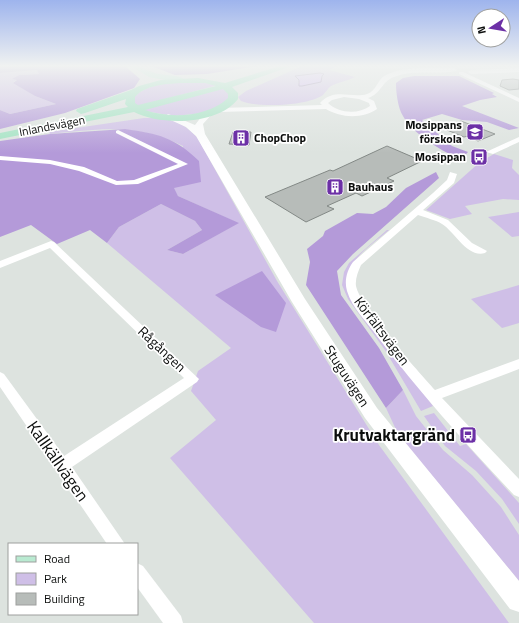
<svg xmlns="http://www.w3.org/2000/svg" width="519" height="623" font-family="'Titillium Web',sans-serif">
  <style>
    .green { fill: #cfbfe7; fill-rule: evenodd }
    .forest { fill: #b49ad9 }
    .water { fill: #d0b5f5; stroke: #9583af }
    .building { fill: #b7bcb9; stroke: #838986 }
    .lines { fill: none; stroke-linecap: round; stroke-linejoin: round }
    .minor { fill: #fff; fill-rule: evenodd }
    .tertiary { fill: #fff; fill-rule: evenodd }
    .secondary { fill: #fff; fill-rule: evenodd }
    .primary { fill: #b9ead1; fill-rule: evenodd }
    .trunk { fill: #a2e3c2; fill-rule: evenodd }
    .labels { text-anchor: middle; stroke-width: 3.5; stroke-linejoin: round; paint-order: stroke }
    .far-poi-label { font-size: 12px; font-weight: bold; fill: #0c0e0d; stroke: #fff; text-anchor: end }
    .far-street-label { font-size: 12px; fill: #0c0e0d; stroke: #fff }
    .street-label { font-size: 14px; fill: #0c0e0d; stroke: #fff }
    .near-poi-label { font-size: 17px; font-weight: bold; fill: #0c0e0d; stroke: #fff; text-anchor: end }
    .near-street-label { font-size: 17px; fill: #0c0e0d; stroke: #fff }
  </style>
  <rect width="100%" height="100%" fill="#dde3df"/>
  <g class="green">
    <path d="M302,66H336L329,70L355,77C348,81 338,82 331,86C328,88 326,92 323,95C307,106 258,108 241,101L238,97L246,91ZM320,73L322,76L321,82L302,86L298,83L299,81L295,76Z"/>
    <polygon points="37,70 40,74 19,75 13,79 17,80 13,82 35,96 56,104 10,114 0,110 0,73"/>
    <path d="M201,82L218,85L135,107L132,99C150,80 177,83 201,82Z"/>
    <polygon points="225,88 231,99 205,113 173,116 140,110"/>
    <path d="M144,118C169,118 178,118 197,137L277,281L379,445L509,623H314L170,458L216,420L191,391L198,371L231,348L107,243L119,227L161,204L195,221L202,230L167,250L183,254L238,223L178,196L173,188L183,146C136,123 100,129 50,134L49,132Z"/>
    <polygon points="494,154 513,160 512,168 519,175 519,200 503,199 465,206 472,214 450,219 426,210 480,162"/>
    <polygon points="519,212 519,236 512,237 488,217"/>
    <path d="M387,230H389C368,248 335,267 351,298L433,406L421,411L385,350L348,299L342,285L344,272L349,263Z"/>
    <polygon points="519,285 519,323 502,328 471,299"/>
    <polygon points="403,390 416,416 443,450 472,475 501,507 519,535 519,581 399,436 386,408"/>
    <polygon points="434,413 460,446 466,444 519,503 519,524 502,499 476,471 445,446 424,416"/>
  </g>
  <g class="forest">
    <polygon points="0,66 125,66 140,79 134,88 65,113 0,129 0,110 10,114 56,104 35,96 13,83 17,80 12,79 19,75 39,74 37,70 0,73"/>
    <polygon points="151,66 257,66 207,74 175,75"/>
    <path d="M414,76H459L494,93L492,94L497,97L480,100L462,106L519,128L509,130L487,122L462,120L442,114L422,120L452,146L468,152L462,158C445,155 411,132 403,116C398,108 396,93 396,83L403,78Z"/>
    <path d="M125,129C159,134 174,137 199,161L201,182L174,188L178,196L239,223L183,254L167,250L202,230L195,221L161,204L119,227L107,243L90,230L57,244L31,225L0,237V141L50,134Z"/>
    <polygon points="436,172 439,178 353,254 337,271 341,295 379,348 403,390 386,408 306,285 310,262 307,249 323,236 325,231 357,213 373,214 386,207 406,188"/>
    <polygon points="262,271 286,303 276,332 261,327 215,295"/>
  </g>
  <polygon class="water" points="320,73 324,74 322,76 321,82 302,86 299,86 299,80 295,76"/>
  <g class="building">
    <polygon points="513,79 519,80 519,89 509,90 500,86 502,80"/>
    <polygon points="461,121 495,134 478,141 468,136 464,137 442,128"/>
    <polygon points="233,132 251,132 249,145 229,144"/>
    <polygon points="387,146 422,161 387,178 394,181 362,196 356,193 327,206 334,209 306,222 265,197 330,170 333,171"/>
  </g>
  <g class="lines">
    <g class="minor">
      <polygon points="459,72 463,72 519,98 519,102 459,74"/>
      <polygon points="118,130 188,164 138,184 116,185 79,171 50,164 0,160 0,156 50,160 84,167 117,181 134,180 178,164 116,133 116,131"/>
      <polygon points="519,137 519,142 493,154 486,152"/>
      <path d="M450,172L457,174L454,183L423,210L448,220L472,243L487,251L485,253C467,258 455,232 442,224C436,220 426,218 418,215L361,265C358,272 355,279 356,286C360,307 419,372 435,390L519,359V369L442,398L519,479V497L514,495C466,444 419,392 377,336C367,322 352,308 347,291C344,281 347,270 353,262L433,193L447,180Z"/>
      <polygon points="51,241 54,242 199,379 197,382 72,467 125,544 107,544 0,387 0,372 4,374 64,456 184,378 50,248 0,268 0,261"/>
      <polygon points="137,563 143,566 181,616 183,623 163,623 137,587"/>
    </g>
    <g class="tertiary">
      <path d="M454,68L457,70L456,71C435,75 414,69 394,77C382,81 381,94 368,98L374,101L377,109C362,119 341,118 326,109L218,112L214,110L218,108L322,105L320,103C335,87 351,99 367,94C377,91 377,79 386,75C407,65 432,69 454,68ZM344,97L359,99L369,103L370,106C358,115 338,113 328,103L332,100Z"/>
      <polygon points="519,68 519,72 471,74 468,72 471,70"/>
    </g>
    <polygon class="secondary" points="208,111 212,114 203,124 205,134 305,299 377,408 519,581 519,612 510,609 365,418 292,302 196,136 186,127 164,117 168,114 171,115 195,125 205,112"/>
    <path class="primary" d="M131,66C143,66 145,70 155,73C164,76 178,74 185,80L181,83L149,77Z"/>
    <path class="trunk" d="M280,66H292L232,87L238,93V99C218,125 161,126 134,112L0,139V133L128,107L125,104L126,99L85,113L81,114L76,111L77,109L131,90L139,86L161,80L198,78L225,83ZM180,83H205L216,86L138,105L135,103V97C145,85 165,84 180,83ZM223,89L228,94V98C208,117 170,119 145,110Z"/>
  </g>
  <linearGradient id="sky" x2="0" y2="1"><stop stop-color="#9eb4ed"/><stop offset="0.43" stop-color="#f0f2f1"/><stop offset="1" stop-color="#f0f2f1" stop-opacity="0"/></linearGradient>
  <rect width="519" height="153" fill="url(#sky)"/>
  <defs>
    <g id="school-square" transform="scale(0.9)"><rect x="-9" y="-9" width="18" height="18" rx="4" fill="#6c30a6" stroke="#fff"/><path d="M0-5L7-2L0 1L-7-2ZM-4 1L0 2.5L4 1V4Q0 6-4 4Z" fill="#fff"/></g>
    <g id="building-square" transform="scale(0.9)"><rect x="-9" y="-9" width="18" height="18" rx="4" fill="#6c30a6" stroke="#fff"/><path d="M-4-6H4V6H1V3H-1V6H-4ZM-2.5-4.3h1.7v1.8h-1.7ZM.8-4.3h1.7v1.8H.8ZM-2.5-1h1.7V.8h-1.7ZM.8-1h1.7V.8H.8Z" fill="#fff"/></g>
    <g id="bus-square" transform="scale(0.9)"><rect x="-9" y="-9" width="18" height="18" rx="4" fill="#6c30a6" stroke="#fff"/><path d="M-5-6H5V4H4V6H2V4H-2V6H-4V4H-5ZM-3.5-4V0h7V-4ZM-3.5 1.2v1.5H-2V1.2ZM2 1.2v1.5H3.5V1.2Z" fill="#fff"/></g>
  </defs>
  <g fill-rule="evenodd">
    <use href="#school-square" x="475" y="132"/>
    <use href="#building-square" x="241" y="138"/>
    <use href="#bus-square" x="479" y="157"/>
    <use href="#building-square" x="335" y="187"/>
    <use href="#bus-square" x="468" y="435"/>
  </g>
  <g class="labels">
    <g class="far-poi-label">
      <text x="462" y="129">Mosippans<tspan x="462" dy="14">förskola</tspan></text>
      <text x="254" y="142" text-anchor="start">ChopChop</text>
      <text x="466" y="161">Mosippan</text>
      <text x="348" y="191" text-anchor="start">Bauhaus</text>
    </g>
    <g class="far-street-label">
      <text transform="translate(52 126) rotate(-11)" y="4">Inlandsvägen</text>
    </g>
    <g class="street-label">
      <text transform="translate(382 331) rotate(53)" y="5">Körfältsvägen</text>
      <text transform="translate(162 349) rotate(43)" y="5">Rågången</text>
      <text transform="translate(347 376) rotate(57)" y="5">Stuguvägen</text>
    </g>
    <g class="near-poi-label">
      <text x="455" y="441">Krutvaktargränd</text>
    </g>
    <g class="near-street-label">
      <text transform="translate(58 461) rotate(55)" y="6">Kallkällvägen</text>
    </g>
  </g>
  <rect x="8" y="543" width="130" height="72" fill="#ffffff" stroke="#9e9f9e"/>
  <rect x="16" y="556" width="20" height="6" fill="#b9ead1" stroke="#9e9f9e"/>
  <text x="44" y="563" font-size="12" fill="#0c0e0d">Road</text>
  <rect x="16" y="573" width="20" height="12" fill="#cfbfe7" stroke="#9e9f9e"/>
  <text x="44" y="583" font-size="12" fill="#0c0e0d">Park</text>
  <rect x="16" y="593" width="20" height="12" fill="#b7bcb9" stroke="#9e9f9e"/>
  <text x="44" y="603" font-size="12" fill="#0c0e0d">Building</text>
  <g transform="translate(491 28) rotate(258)"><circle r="19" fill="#ffffff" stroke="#9e9f9e"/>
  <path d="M0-3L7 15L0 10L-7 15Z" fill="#6c30a6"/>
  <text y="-6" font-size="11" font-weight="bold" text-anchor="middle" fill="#0c0e0d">N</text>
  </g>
</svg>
